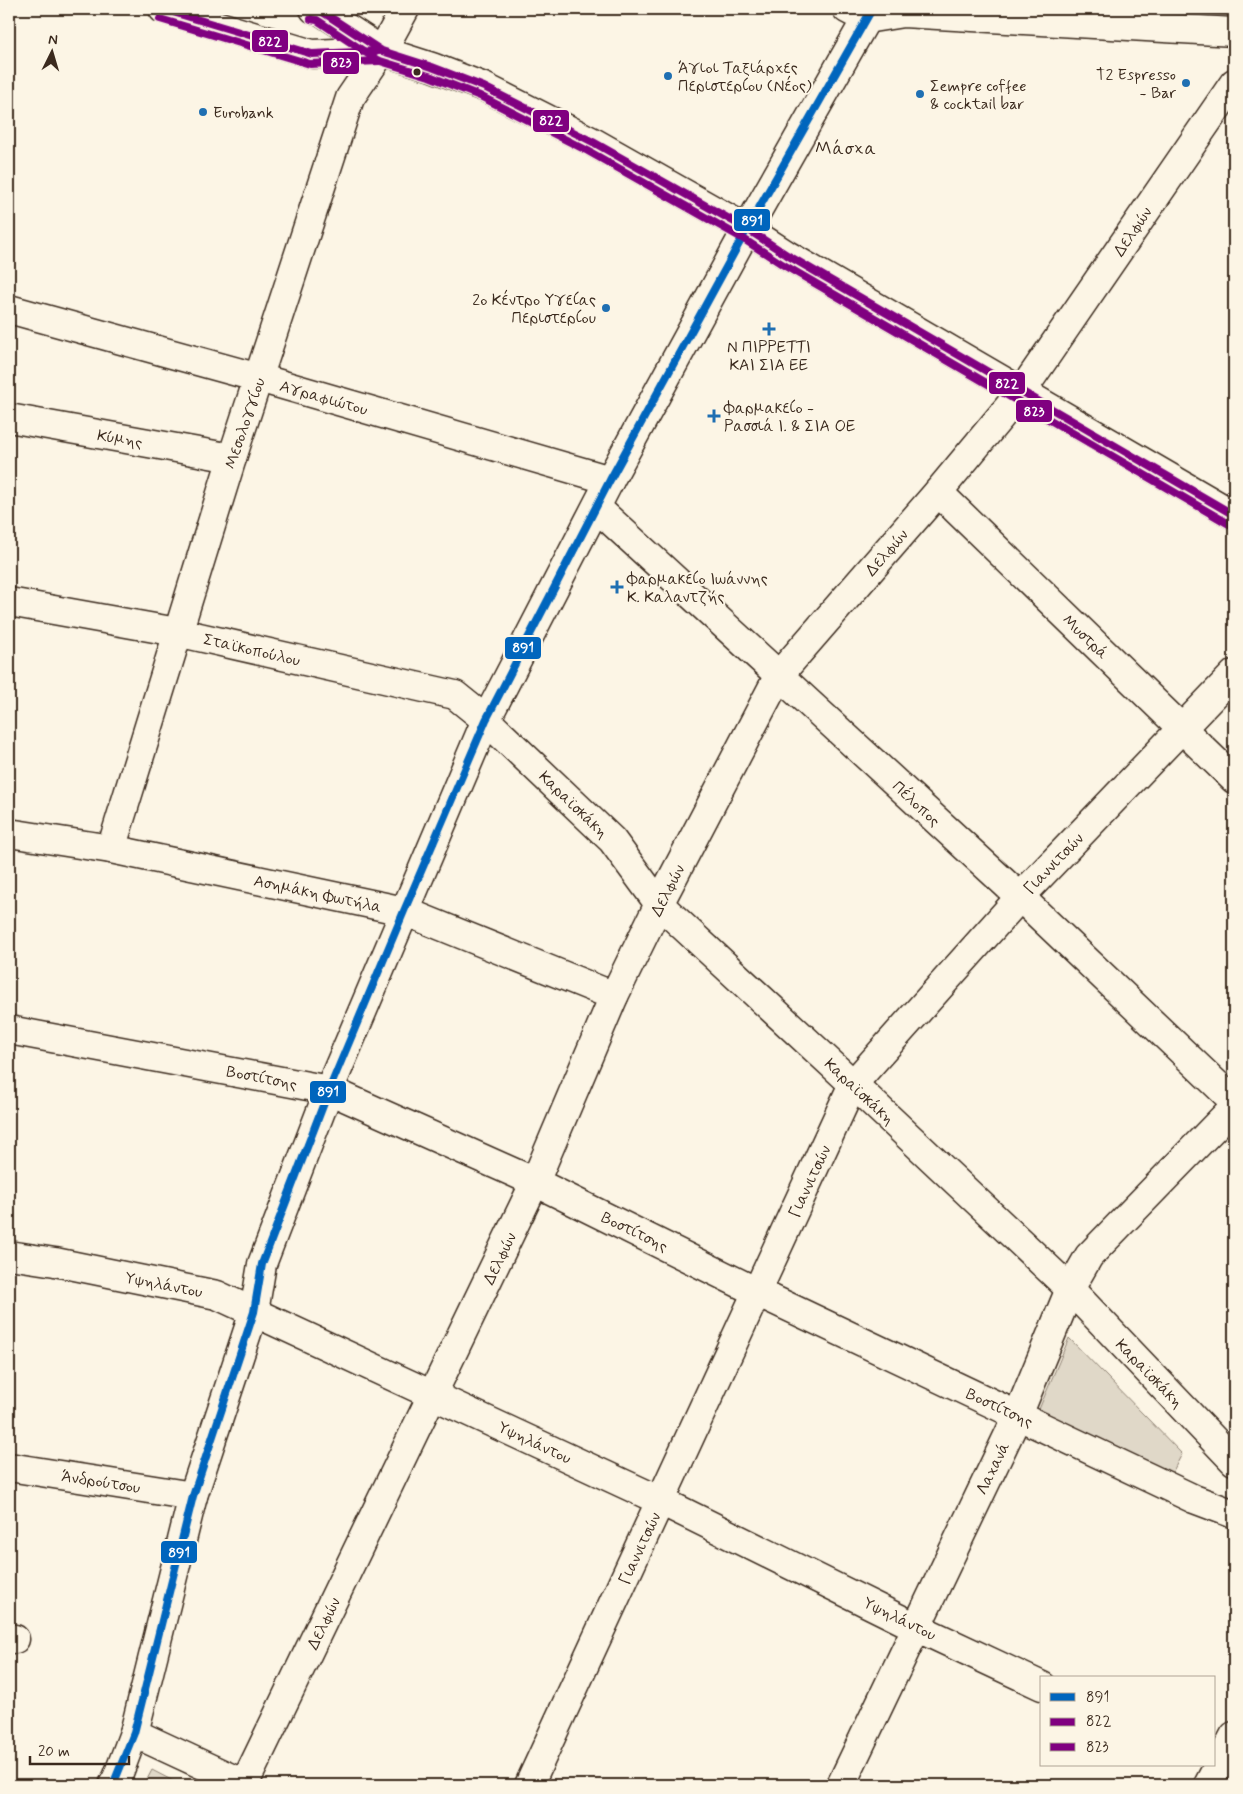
<svg xmlns="http://www.w3.org/2000/svg" width="1243" height="1794" font-family="Mynerve,sans-serif">
  <style>
    .green { fill: #e0d8c8; stroke: #8e8173 }
    .lines { fill: none; stroke-linecap: round; stroke-linejoin: round }
    .minor-casing { stroke: #3b2a1e; stroke-width: 31 }
    .tertiary-casing { stroke: #3b2a1e; stroke-width: 31 }
    .minor { stroke: #fcf5e5; stroke-width: 28 }
    .tertiary { stroke: #fcf5e5; stroke-width: 28 }
    .bus-1-casing { stroke: #fcf5e5; stroke-width: 11 }
    .bus-2-casing { stroke: #fcf5e5; stroke-width: 11 }
    .bus-3-casing { stroke: #fcf5e5; stroke-width: 11 }
    .bus-1 { stroke: #0065bd; stroke-width: 8 }
    .bus-2 { stroke: #800080; stroke-width: 8 }
    .bus-3 { stroke: #800080; stroke-width: 8 }
    .bus-dot { fill: #3b2a1e; stroke: #fcf5e5; stroke-width: 2 }
    .poi-dot { fill: #1f6fb2; stroke: #fcf5e5; stroke-width: 2 }
    .labels { text-anchor: middle; stroke-width: 4; stroke-linejoin: round; paint-order: stroke }
    .poi-label { font-size: 16px; fill: #3b2a1e; stroke: #fcf5e5; text-anchor: start }
    .street-label { font-size: 16px; fill: #3b2a1e; stroke: #fcf5e5 }
    .neighbourhood-label { font-size: 18px; letter-spacing: 1px; fill: #3b2a1e; stroke: #fcf5e5 }
    .line-badge { stroke: #fcf5e5; stroke-width: 2 }
    .badge-label { font-size: 14px; text-anchor: middle; font-weight: bold; fill: #fff }
  </style>
  <rect width="100%" height="100%" fill="#fcf5e5"/>
  <filter id="ink" filterUnits="userSpaceOnUse"><feTurbulence type="fractalNoise" baseFrequency=".02" numOctaves="2"/><feDisplacementMap in="SourceGraphic" scale="10" xChannelSelector="R" yChannelSelector="G"/><feConvolveMatrix kernelMatrix="1 2 1 2 8 2 1 2 1" color-interpolation-filters="sRGB"/></filter>
  <g filter="url(#ink)">
    <g class="green">
      <polygon points="1069,1338 1182,1454 1172,1473 1037,1414"/>
      <polygon points="152,1770 181,1785 144,1785"/>
    </g>
    <g class="lines">
      <g class="minor-casing">
        <g id="minor">
          <polyline points="847,9 866,19 903,13 1234,32"/>
          <polyline points="9,309 259,378 610,480"/>
          <polyline points="9,418 232,458"/>
          <polyline points="938,492 1234,779"/>
          <polyline points="597,508 1020,897 1234,1101"/>
          <polyline points="9,602 177,632 455,695 486,720 612,840 659,904 853,1084 1070,1289 1234,1461"/>
          <polyline points="9,833 111,849 404,911 614,996"/>
          <polyline points="111,849 232,458 350,98 382,51 405,9"/>
          <polyline points="9,1030 329,1090 535,1182 757,1292 1194,1499 1234,1514"/>
          <polyline points="9,1255 55,1262 217,1295 661,1501 916,1627 1042,1686"/>
          <polyline points="9,1467 193,1496"/>
          <polyline points="9,1638 15,1639"/>
          <polyline points="134,1733 246,1785"/>
          <polyline points="113,1785 117,1778 134,1733 193,1496 254,1312 262,1264 329,1090 486,720 610,480 747,229"/>
          <polyline points="244,1785 535,1182 614,996 659,904 779,675 938,492 1022,391 1234,83"/>
          <polyline points="529,1785 853,1084 1020,897 1234,674"/>
          <polyline points="841,1785 1018,1415 1070,1289 1089,1256 1234,1107"/>
          <polyline points="1208,1785 1234,1736"/>
        </g>
      </g>
      <g class="tertiary-casing">
        <g id="tertiary">
          <polyline points="163,9 312,54 382,51"/>
          <polyline points="314,9 321,11 382,51 432,67 484,87 593,142 747,229 787,255 1234,515"/>
          <polyline points="747,229 872,9"/>
        </g>
      </g>
      <use href="#minor" class="minor"/>
      <use href="#tertiary" class="tertiary"/>
      <g class="bus-1-casing">
        <polyline id="bus-1" points="113,1785 134,1733 193,1496 254,1312 262,1264 329,1090 404,911 486,720 610,480 747,229 872,9"/>
      </g>
      <g class="bus-2-casing">
        <g id="bus-2">
          <polyline points="163,9 312,54 379,51"/>
          <polyline points="314,9 321,11 382,51 432,67 484,87 593,142 747,229 787,255 1234,515"/>
        </g>
      </g>
      <g class="bus-3-casing">
        <g id="bus-3">
          <polyline points="160,19 310,64 379,61"/>
          <polyline points="311,19 317,20 377,60 429,76 480,96 588,151 742,238 782,264 1229,524"/>
        </g>
      </g>
      <use href="#bus-1" class="bus-1"/>
      <use href="#bus-2" class="bus-2"/>
      <use href="#bus-3" class="bus-3"/>
    </g>
  </g>
  <circle class="bus-dot" cx="417" cy="72" r="4.5"/>
  <g class="poi-dot">
    <circle cx="668" cy="76" r="5"/>
    <circle cx="1186" cy="83" r="5"/>
    <circle cx="920" cy="94" r="5"/>
    <circle cx="203" cy="112" r="5"/>
    <circle cx="606" cy="308" r="5"/>
    <path d="M766.5 321.5h5v5h5v5h-5v5h-5v-5h-5v-5h5z"/>
    <path d="M711.5 408.5h5v5h5v5h-5v5h-5v-5h-5v-5h5z"/>
    <path d="M614.5 579.5h5v5h5v5h-5v5h-5v-5h-5v-5h5z"/>
  </g>
  <g class="labels">
    <g class="poi-label">
      <text x="678" y="73">Άγιοι Ταξιάρχες<tspan x="678" dy="18">Περιστερίου (Νέος)</tspan></text>
      <text x="1176" y="80" text-anchor="end">T2 Espresso<tspan x="1176" dy="18">- Bar</tspan></text>
      <text x="930" y="91">Σempre coffee<tspan x="930" dy="18">&amp; cocktail bar</tspan></text>
      <text x="213" y="118">Eurobank</text>
      <text x="596" y="305" text-anchor="end">2ο Κέντρο Υγείας<tspan x="596" dy="18">Περιστερίου</tspan></text>
      <text x="769" y="352" text-anchor="middle">Ν ΠΙΡΡΕΤΤΙ<tspan x="769" dy="18">ΚΑΙ ΣΙΑ ΕΕ</tspan></text>
      <text x="724" y="413">Φαρμακείο -<tspan x="724" dy="18">Ρασσιά Ι. &amp; ΣΙΑ ΟΕ</tspan></text>
      <text x="627" y="584">Φαρμακείο Ιωάννης<tspan x="627" dy="18">Κ. Καλαντζής</tspan></text>
    </g>
    <g class="street-label">
      <text transform="translate(1132 231) rotate(-56)" y="6">Δελφών</text>
      <text transform="translate(324 397) rotate(16)" y="6">Αγραφιώτου</text>
      <text transform="translate(244 423) rotate(-71)" y="6">Μεσολογγίου</text>
      <text transform="translate(120 438) rotate(10)" y="6">Κύμης</text>
      <text transform="translate(886 552) rotate(-49)" y="6">Δελφών</text>
      <text transform="translate(1086 636) rotate(44)" y="6">Μυστρά</text>
      <text transform="translate(252 649) rotate(13)" y="6">Σταϊκοπούλου</text>
      <text transform="translate(917 803) rotate(43)" y="6">Πέλοπος</text>
      <text transform="translate(574 804) rotate(44)" y="6">Καραϊσκάκη</text>
      <text transform="translate(1053 863) rotate(-46)" y="6">Γιαννιτσών</text>
      <text transform="translate(667 890) rotate(-63)" y="6">Δελφών</text>
      <text transform="translate(318 893) rotate(12)" y="6">Ασημάκη Φωτήλα</text>
      <text transform="translate(262 1077) rotate(11)" y="6">Βοστίτσης</text>
      <text transform="translate(860 1091) rotate(43)" y="6">Καραϊσκάκη</text>
      <text transform="translate(809 1181) rotate(-65)" y="6">Γιαννιτσών</text>
      <text transform="translate(635 1231) rotate(26)" y="6">Βοστίτσης</text>
      <text transform="translate(499 1258) rotate(-64)" y="6">Δελφών</text>
      <text transform="translate(164 1284) rotate(11)" y="6">Υψηλάντου</text>
      <text transform="translate(1150 1373) rotate(46)" y="6">Καραϊσκάκη</text>
      <text transform="translate(1000 1407) rotate(25)" y="6">Βοστίτσης</text>
      <text transform="translate(535 1442) rotate(25)" y="6">Υψηλάντου</text>
      <text transform="translate(992 1468) rotate(-64)" y="6">Λαχανά</text>
      <text transform="translate(101 1481) rotate(9)" y="6">Άνδρούτσου</text>
      <text transform="translate(639 1548) rotate(-65)" y="6">Γιαννιτσών</text>
      <text transform="translate(900 1618) rotate(26)" y="6">Υψηλάντου</text>
      <text transform="translate(323 1623) rotate(-64)" y="6">Δελφών</text>
    </g>
    <g class="neighbourhood-label">
      <text x="846" y="154">Μάσχα</text>
    </g>
  </g>
  <g class="line-badge">
    <rect x="251" y="29" width="38" height="24" rx="5" fill="#800080"/>
    <rect x="322" y="51" width="38" height="24" rx="5" fill="#800080"/>
    <rect x="532" y="109" width="38" height="24" rx="5" fill="#800080"/>
    <rect x="733" y="208" width="38" height="24" rx="5" fill="#0065bd"/>
    <rect x="988" y="371" width="38" height="24" rx="5" fill="#800080"/>
    <rect x="1015" y="399" width="38" height="24" rx="5" fill="#800080"/>
    <rect x="504" y="636" width="38" height="24" rx="5" fill="#0065bd"/>
    <rect x="309" y="1080" width="38" height="24" rx="5" fill="#0065bd"/>
    <rect x="160" y="1540" width="38" height="24" rx="5" fill="#0065bd"/>
  </g>
  <g class="badge-label">
    <text x="270" y="46">822</text>
    <text x="341" y="67">823</text>
    <text x="551" y="125">822</text>
    <text x="752" y="225">891</text>
    <text x="1007" y="388">822</text>
    <text x="1034" y="416">823</text>
    <text x="523" y="652">891</text>
    <text x="328" y="1096">891</text>
    <text x="179" y="1557">891</text>
  </g>
  <rect width="1243" height="1794" fill="none" stroke="#fcf5e5" stroke-width="30"/>
  <rect x="15" y="15" width="1213" height="1764" fill="none" stroke="#3b2a1e" stroke-width="2" filter="url(#ink)"/>
  <rect x="1040" y="1676" width="175" height="90" fill="#fcf5e5" stroke="#afa495"/>
  <rect x="1050" y="1693" width="25" height="8" fill="#0065bd" stroke="#afa495"/>
  <text x="1086" y="1702" font-size="15" fill="#3b2a1e">891</text>
  <rect x="1050" y="1718" width="25" height="8" fill="#800080" stroke="#afa495"/>
  <text x="1086" y="1726" font-size="15" fill="#3b2a1e">822</text>
  <rect x="1050" y="1743" width="25" height="8" fill="#800080" stroke="#afa495"/>
  <text x="1086" y="1752" font-size="15" fill="#3b2a1e">823</text>
  <g transform="translate(52 52) rotate(5)" stroke="#fcf5e5" stroke-width="4" paint-order="stroke">
  <path d="M0-4L9 19L0 12L-9 19Z" fill="#3b2a1e"/>
  <text y="-8" font-size="14" font-weight="bold" text-anchor="middle" fill="#3b2a1e">N</text>
  </g>
  <path d="M30 1756v8h99v-8" fill="none" stroke="#3b2a1e" stroke-width="2.5"/>
  <text x="38" y="1756" font-size="15" fill="#3b2a1e" stroke="#fcf5e5" stroke-width="4" paint-order="stroke">20 m</text>
</svg>
